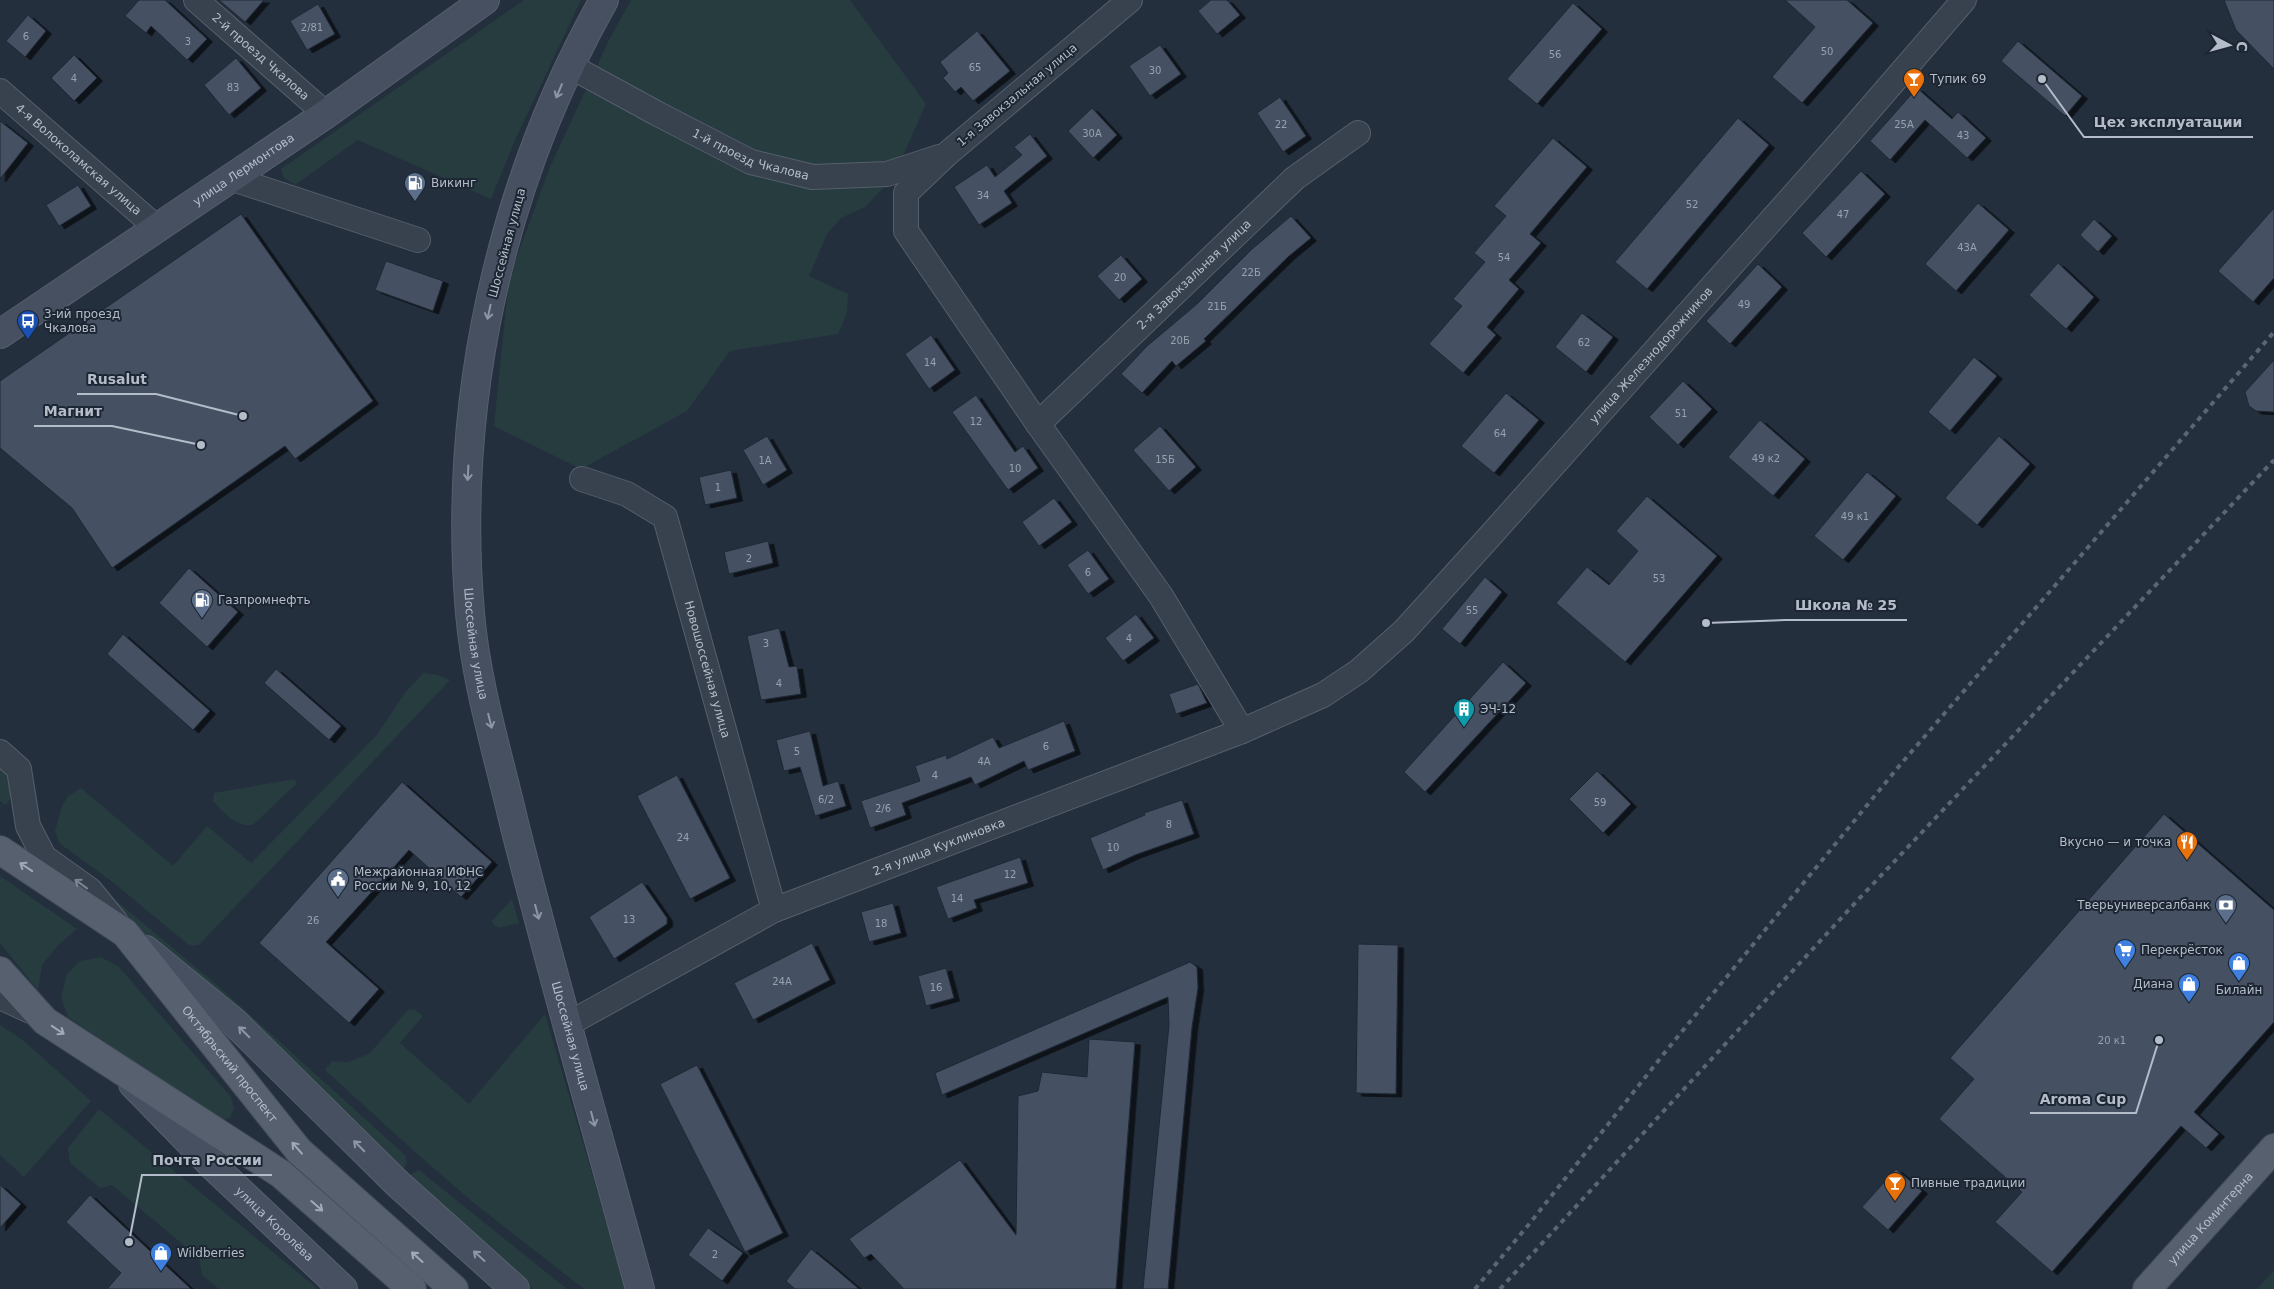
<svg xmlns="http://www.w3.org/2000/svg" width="2274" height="1289" font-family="'DejaVu Sans',sans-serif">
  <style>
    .green { fill: #263c3f }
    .building { fill: #455162; stroke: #1f2835; filter: url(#shadow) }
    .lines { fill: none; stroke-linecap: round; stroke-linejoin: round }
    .street-casing { stroke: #565f6c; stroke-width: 26 }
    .secondary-casing { stroke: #565f6c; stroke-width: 30 }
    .primary-casing { stroke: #414a57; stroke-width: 30 }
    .street { stroke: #38414e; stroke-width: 24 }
    .secondary { stroke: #465061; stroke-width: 28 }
    .primary { stroke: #56606e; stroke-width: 28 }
    .rail { stroke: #5a6575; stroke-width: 4; stroke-dasharray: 5 5; stroke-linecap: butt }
    .oneway { stroke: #8e96a5 }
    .oneway2 { stroke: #a1aab7 }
    .oneway3 { stroke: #7c8592 }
    .labels { text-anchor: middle; stroke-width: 4; stroke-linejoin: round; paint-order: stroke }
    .number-label { font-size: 10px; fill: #98a1af }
    .street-label { font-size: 12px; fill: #b4bcc9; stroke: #1d2633 }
    .poi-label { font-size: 12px; fill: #b4bcc9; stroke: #1d2633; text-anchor: start }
    .leader { fill: none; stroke: #b4bcc9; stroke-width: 2 }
    .callout-dot { fill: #b4bcc9; stroke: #1d2633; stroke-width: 2 }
    .callout-label { font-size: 14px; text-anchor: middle; font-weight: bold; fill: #b4bcc9; stroke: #1d2633; stroke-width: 4; stroke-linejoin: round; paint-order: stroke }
  </style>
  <defs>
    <filter id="shadow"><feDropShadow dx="5.5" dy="3" stdDeviation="0" flood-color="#0009"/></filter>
  </defs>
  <rect width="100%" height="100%" fill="#242f3e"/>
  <g class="green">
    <polygon points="524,0 581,0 516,138 491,199 358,140 295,185 284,178 281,169"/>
    <polygon points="631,0 850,0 926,104 893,178 865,207 841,218 827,234 809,276 848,294 847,313 838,334 730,351 687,411 581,469 494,426 509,278 550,167 608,42"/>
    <polygon points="423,673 438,675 450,680 199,945 190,946 115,884 59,843 55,831 62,806 68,796 81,788 173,866 207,826 251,863 376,736 404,694"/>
    <polygon points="0,760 18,786 6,805 0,801"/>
    <path d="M295,779L296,784L254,824C240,830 222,812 213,801L214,793Z"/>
    <polygon points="0,876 77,929 59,944 42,965 38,990 0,943"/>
    <polygon points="100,887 217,985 405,1155 407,1162 404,1169 397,1174 137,942"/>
    <polygon points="512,899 519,923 498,928 491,922"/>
    <polygon points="101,957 119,967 231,1097 234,1108 230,1118 218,1120 68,1017 61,997 67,974 80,961"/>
    <polygon points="414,1009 423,1016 400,1043 469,1104 545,1014 626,1289 584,1289 475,1204 415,1152 325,1070 332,1061 348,1062 369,1054 408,1010"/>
    <polygon points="0,1025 24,1041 91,1101 24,1177 0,1155"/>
    <polygon points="99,1109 318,1289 219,1289 202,1275 199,1258 112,1185 100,1188 70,1163 68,1148"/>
    <polygon points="419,1170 567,1289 533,1289 508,1263 407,1182 410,1175"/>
    <polygon points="2274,1270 2274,1289 2257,1289"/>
  </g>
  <g class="building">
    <polygon points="139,0 165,0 207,39 187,60 151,26 146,33 125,16"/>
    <polygon points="219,0 264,0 245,22"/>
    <polygon points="1211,0 1227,0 1240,15 1217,34 1198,11"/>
    <polygon points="1785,0 1847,0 1873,23 1802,103 1772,77 1815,27"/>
    <polygon points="2224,0 2274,0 2274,69 2236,30"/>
    <polygon points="1573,3 1602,29 1537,104 1507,79"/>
    <polygon points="318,4 335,34 307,50 290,21"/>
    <polygon points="28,15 46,31 25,57 6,41"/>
    <polygon points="977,31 1010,71 973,101 961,87 955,92 943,78 948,73 940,62"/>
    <polygon points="2018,41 2082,96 2065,116 2001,61"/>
    <polygon points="1160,45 1181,74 1150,96 1129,66"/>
    <polygon points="74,55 97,78 74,101 51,78"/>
    <polygon points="236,58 261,88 229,115 204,85"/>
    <polygon points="1917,88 1952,119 1958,112 1986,138 1967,158 1925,120 1890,160 1870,141"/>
    <polygon points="1280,97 1306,136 1283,152 1257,113"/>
    <polygon points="1092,108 1117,135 1093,158 1068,131"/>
    <polygon points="1738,118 1769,145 1647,289 1615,262"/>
    <polygon points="0,121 28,143 0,179"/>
    <polygon points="1030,134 1047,156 1004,191 1012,203 979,225 954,187 987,165 995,177 1022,155 1014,147"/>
    <polygon points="1553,138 1587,167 1530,234 1541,243 1509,280 1519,289 1487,327 1496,335 1463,373 1429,344 1462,306 1453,299 1485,262 1474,253 1506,216 1494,206"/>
    <polygon points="1861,171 1885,194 1826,257 1802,233"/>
    <polygon points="78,185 91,206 59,226 46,205"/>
    <polygon points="1978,203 2009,230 1956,291 1925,264"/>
    <polygon points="2274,208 2274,278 2253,302 2218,271"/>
    <polygon points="241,214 373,401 295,459 285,446 112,568 72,508 0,448 0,381"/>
    <polygon points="1291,216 1311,238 1289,256 1204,339 1206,341 1176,366 1172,361 1142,393 1121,374 1146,347 1197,304 1251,250"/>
    <polygon points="2094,219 2112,236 2098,252 2080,235"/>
    <polygon points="1121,255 1142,279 1119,300 1097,276"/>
    <polygon points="386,261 443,281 433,311 375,290"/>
    <polygon points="2058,263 2094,297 2066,329 2029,295"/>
    <polygon points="1758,264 1782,287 1730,344 1706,321"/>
    <polygon points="1582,313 1613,337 1586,372 1555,347"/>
    <polygon points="931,335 955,370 929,389 905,354"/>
    <polygon points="1974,357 1997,376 1950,431 1928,412"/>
    <polygon points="2274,360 2274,412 2256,411 2249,406 2245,392"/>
    <polygon points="1683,381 1712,409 1678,445 1649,417"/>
    <polygon points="1506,393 1539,420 1494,473 1461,446"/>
    <polygon points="976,395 1015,452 1023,446 1038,468 1008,490 952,412"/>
    <polygon points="1760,420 1805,459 1773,496 1728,457"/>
    <polygon points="1160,426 1196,467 1169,491 1133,450"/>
    <polygon points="767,436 787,470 763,485 743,450"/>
    <polygon points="1999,436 2030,464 1977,525 1945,498"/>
    <polygon points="731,470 737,498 705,505 699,477"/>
    <polygon points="1867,472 1896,496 1843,560 1814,536"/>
    <polygon points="1647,496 1717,556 1625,662 1556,603 1587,567 1609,585 1638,551 1616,531"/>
    <polygon points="1054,498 1072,522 1039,546 1022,522"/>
    <polygon points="768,541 773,563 729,574 724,552"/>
    <polygon points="1088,550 1109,579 1088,594 1067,565"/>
    <polygon points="189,568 238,612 207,647 159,603"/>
    <polygon points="1485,577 1502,592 1460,644 1442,629"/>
    <polygon points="1136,614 1154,638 1123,661 1105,638"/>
    <polygon points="779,628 789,667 797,666 801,694 761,700 747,636"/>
    <polygon points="123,634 210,711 193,730 107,654"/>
    <polygon points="1503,662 1526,683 1425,792 1404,772"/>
    <polygon points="276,669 341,726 329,740 264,683"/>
    <polygon points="1198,684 1207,703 1176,714 1169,694"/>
    <polygon points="1064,721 1075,751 1028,770 1024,761 975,785 971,777 902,803 906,815 870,828 861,801 920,781 915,766 946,755 947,759 993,737 999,748"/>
    <polygon points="810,731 823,786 838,781 846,806 815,816 800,767 784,771 776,740"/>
    <polygon points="1597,771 1631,804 1603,833 1569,799"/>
    <polygon points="677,775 730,878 690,899 637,796"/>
    <polygon points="402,782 492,862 461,897 409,850 369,895 326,942 379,989 349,1023 259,943"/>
    <polygon points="1182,800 1194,834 1135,855 1103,870 1090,838 1145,815 1144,813"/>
    <polygon points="2164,814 2274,910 2274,1022 2194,1112 2219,1134 2206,1148 2181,1126 2052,1272 1995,1222 2022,1192 1939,1119 1974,1079 1950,1058"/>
    <polygon points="1020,857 1028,883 974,900 977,908 948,919 936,887"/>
    <polygon points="642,882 667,918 667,924 614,959 589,917"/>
    <polygon points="893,903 901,933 869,942 861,912"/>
    <polygon points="812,943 830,980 753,1020 734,983"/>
    <polygon points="1358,944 1398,945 1396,1094 1356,1093"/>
    <polygon points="1190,962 1197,967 1198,988 1192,1027 1168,1289 1143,1289 1169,1025 1168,997 942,1095 935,1073"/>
    <polygon points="946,968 954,998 926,1006 918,976"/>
    <polygon points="1089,1039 1135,1042 1116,1289 904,1289 871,1254 864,1258 849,1239 960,1160 1016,1235 1018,1096 1038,1091 1042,1072 1087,1077"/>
    <polygon points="697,1065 783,1233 745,1252 660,1084"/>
    <polygon points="1896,1169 1922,1191 1888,1230 1862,1207"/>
    <polygon points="0,1185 21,1204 0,1228"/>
    <polygon points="90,1195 191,1289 107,1289 121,1273 66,1222"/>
    <polygon points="708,1228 743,1253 722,1281 688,1255"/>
    <polygon points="811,1249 832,1266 859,1289 795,1289 786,1281"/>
  </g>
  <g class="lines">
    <g class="street-casing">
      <g id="street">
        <path id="s1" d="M196,0L326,114"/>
        <polyline points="1130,0 947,154 906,193 906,231 1038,424 1161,596 1242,731"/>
        <path id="s2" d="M570,66L658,114L751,162L813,177L887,174L939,157"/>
        <path id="s3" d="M0,91L157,228"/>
        <polyline points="230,178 418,240"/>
        <path id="s4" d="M1038,424L1295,178L1358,133"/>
        <path id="s5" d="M582,479L627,494L665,517L774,910"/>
        <polyline points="0,752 19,769 28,826 44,857 90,890 116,922"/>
        <polyline points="0,997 37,1014"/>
        <path id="s6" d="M568,1024L774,910L1242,731L1323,695L1359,671L1404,631L1491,535L1849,133L1964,0"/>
      </g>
    </g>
    <g class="secondary-casing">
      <g id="secondary">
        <path id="s7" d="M604,0C500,184 452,403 470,613C476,684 498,754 514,823C553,979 598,1134 640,1289"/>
        <path id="s8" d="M0,334L326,114L485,0"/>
        <polyline points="146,950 234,1022 397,1183 515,1289"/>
        <path id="s9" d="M133,1084L212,1165L343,1289"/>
      </g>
    </g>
    <g class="primary-casing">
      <g id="primary">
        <path id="s10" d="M0,850L125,933L299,1151L454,1289"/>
        <polyline points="0,971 45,1021 281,1174 412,1289"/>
        <path id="s11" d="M2147,1289L2274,1148"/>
      </g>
    </g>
    <use href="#street" class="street"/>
    <use href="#secondary" class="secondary"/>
    <use href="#primary" class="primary"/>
    <g class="rail">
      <polyline points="1475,1289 1530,1223 1666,1051 1900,765 2274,332"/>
      <polyline points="1500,1289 1856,902 2274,460"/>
    </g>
  </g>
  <defs><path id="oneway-shaft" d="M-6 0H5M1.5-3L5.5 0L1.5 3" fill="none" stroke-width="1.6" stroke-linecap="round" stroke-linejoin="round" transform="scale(1.25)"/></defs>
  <g class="oneway">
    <use href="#oneway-shaft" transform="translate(559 91) rotate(113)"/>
    <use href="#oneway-shaft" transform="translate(489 312) rotate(102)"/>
    <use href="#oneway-shaft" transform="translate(468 473) rotate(93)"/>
    <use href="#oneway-shaft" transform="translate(490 721) rotate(76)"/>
    <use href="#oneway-shaft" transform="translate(537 912) rotate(75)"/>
    <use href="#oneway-shaft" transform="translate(244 1032) rotate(-135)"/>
    <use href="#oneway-shaft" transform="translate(593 1119) rotate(75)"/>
    <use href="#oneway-shaft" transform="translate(359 1146) rotate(-135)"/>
    <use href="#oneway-shaft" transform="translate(479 1256) rotate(-138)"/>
  </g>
  <g class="oneway2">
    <use href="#oneway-shaft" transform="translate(26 867) rotate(-146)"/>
    <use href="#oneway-shaft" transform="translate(58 1030) rotate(34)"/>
    <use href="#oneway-shaft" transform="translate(297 1148) rotate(-131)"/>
    <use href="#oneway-shaft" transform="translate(317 1206) rotate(41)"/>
    <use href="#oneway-shaft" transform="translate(417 1257) rotate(-138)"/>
  </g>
  <use class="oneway3" href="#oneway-shaft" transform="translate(81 884) rotate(-144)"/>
  <defs>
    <g id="bar-pin" transform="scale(1.125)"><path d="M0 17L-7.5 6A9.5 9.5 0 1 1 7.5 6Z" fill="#e8710a" stroke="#1d2633"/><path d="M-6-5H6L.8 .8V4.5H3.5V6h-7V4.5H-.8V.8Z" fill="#fff"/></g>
    <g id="fuel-pin" transform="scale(1.125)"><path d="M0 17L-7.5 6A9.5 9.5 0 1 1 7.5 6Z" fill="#5c6f8a" stroke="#1d2633"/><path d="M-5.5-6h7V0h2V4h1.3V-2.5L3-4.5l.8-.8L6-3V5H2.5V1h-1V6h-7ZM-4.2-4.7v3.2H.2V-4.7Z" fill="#fff"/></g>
    <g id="bus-pin" transform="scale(1.125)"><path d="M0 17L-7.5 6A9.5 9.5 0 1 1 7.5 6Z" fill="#1a4fb4" stroke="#1d2633"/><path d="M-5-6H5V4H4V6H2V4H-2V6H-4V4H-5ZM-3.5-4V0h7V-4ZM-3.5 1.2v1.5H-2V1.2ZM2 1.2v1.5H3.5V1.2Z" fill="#fff"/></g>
    <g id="building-pin" transform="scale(1.125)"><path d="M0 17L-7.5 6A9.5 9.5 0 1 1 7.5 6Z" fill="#0f9aa8" stroke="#1d2633"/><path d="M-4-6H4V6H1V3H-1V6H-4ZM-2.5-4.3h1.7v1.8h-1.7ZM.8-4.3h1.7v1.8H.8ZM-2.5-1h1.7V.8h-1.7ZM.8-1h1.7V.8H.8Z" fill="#fff"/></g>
    <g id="restaurant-pin" transform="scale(1.125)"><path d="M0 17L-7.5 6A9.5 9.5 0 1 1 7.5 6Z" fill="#e8710a" stroke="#1d2633"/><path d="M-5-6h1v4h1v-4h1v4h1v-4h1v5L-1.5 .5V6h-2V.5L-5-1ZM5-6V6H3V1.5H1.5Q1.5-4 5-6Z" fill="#fff"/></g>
    <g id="civic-pin" transform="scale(1.125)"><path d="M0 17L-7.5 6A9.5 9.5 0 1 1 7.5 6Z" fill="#5c6f8a" stroke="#1d2633"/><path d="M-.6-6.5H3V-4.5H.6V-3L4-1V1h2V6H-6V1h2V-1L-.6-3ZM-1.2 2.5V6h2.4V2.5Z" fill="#fff"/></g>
    <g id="bank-pin" transform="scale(1.125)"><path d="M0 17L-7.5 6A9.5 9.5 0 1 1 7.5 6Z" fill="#5c6f8a" stroke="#1d2633"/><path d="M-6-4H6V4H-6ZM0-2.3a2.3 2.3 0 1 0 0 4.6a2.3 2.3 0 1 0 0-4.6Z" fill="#fff"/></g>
    <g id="supermarket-pin" transform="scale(1.125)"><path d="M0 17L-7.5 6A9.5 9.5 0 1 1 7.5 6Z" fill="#3f7fe0" stroke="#1d2633"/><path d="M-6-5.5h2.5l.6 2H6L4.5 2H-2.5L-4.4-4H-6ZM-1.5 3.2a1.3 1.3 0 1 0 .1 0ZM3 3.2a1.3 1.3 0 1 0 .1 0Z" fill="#fff"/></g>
    <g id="shop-pin" transform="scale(1.125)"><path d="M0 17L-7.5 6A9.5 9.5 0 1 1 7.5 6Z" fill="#3f7fe0" stroke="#1d2633"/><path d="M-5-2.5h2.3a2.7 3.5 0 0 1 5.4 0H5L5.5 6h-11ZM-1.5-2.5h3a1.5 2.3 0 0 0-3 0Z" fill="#fff"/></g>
  </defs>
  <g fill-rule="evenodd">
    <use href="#bar-pin" x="1914" y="79"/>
    <use href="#fuel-pin" x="415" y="183"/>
    <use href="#bus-pin" x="28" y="321"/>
    <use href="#fuel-pin" x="202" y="600"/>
    <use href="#building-pin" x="1464" y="709"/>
    <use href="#restaurant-pin" x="2187" y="842"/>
    <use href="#civic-pin" x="338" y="879"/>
    <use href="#bank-pin" x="2226" y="905"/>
    <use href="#supermarket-pin" x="2125" y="950"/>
    <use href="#shop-pin" x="2239" y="963"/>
    <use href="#shop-pin" x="2189" y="984"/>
    <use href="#bar-pin" x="1895" y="1183"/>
    <use href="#shop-pin" x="161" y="1253"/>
  </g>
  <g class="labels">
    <g class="number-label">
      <text x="312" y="31">2/81</text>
      <text x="26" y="40">6</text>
      <text x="188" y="45">3</text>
      <text x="1827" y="55">50</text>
      <text x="1555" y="58">56</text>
      <text x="975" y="71">65</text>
      <text x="1155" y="74">30</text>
      <text x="74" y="82">4</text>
      <text x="233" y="91">83</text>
      <text x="1281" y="128">22</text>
      <text x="1904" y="128">25А</text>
      <text x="1092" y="137">30А</text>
      <text x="1963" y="139">43</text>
      <text x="983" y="199">34</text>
      <text x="1692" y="208">52</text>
      <text x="1843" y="218">47</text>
      <text x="1967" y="251">43А</text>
      <text x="1504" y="261">54</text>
      <text x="1251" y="276">22Б</text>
      <text x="1120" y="281">20</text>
      <text x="1744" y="308">49</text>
      <text x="1217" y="310">21Б</text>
      <text x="1180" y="344">20Б</text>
      <text x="1584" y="346">62</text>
      <text x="930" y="366">14</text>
      <text x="1681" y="417">51</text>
      <text x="976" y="425">12</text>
      <text x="1500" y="437">64</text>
      <text x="1766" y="462">49 к2</text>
      <text x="1165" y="463">15Б</text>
      <text x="765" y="464">1А</text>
      <text x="1015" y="472">10</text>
      <text x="718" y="491">1</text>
      <text x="1855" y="520">49 к1</text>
      <text x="749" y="562">2</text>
      <text x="1088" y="576">6</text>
      <text x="1659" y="582">53</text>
      <text x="1472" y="614">55</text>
      <text x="1129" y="642">4</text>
      <text x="766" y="647">3</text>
      <text x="779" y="687">4</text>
      <text x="1046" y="750">6</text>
      <text x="797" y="755">5</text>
      <text x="984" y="765">4А</text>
      <text x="935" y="779">4</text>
      <text x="826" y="803">6/2</text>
      <text x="1600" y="806">59</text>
      <text x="883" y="812">2/6</text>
      <text x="1169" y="828">8</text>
      <text x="683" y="841">24</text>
      <text x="1113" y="851">10</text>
      <text x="1010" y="878">12</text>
      <text x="957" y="902">14</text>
      <text x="629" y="923">13</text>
      <text x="313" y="924">26</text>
      <text x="881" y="927">18</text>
      <text x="782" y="985">24А</text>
      <text x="936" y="991">16</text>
      <text x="2112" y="1044">20 к1</text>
      <text x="715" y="1258">2</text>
    </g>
    <g class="street-label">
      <text dy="4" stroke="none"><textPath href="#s1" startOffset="86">2-й проезд Чкалова</textPath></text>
      <text transform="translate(1017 95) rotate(-40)" y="4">1-я Завокзальная улица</text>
      <text dy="4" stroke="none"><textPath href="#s2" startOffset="202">1-й проезд Чкалова</textPath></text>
      <text dy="4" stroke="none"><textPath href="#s3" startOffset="104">4-я Волоколамская улица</textPath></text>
      <text dy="4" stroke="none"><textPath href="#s8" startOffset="294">улица Лермонтова</textPath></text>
      <text transform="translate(507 243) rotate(-75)" y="4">Шоссейная улица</text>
      <text dy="4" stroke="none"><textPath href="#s4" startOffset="216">2-я Завокзальная улица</textPath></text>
      <text dy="4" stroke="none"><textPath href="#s6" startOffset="1299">улица Железнодорожников</textPath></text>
      <text dy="4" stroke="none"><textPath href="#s7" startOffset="668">Шоссейная улица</textPath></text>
      <text dy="4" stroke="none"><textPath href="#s5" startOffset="250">Новошоссейная улица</textPath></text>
      <text dy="4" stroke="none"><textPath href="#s6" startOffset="412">2-я улица Куклиновка</textPath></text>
      <text dy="4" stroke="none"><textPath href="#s7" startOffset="1072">Шоссейная улица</textPath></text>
      <text dy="4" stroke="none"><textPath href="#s10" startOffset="318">Октябрьский проспект</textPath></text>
      <text dy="4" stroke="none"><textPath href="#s11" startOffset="95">улица Коминтерна</textPath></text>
      <text dy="4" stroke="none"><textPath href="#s9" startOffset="199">улица Королёва</textPath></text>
    </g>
    <g class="poi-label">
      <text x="1930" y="83">Тупик 69</text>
      <text x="431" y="187">Викинг</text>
      <text x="44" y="318">3-ий проезд<tspan x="44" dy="14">Чкалова</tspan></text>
      <text x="218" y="604">Газпромнефть</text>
      <text x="1480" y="713">ЭЧ-12</text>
      <text x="2171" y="846" text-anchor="end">Вкусно — и точка</text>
      <text x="354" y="876">Межрайонная ИФНС<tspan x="354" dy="14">России № 9, 10, 12</tspan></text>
      <text x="2210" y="909" text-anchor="end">Тверьуниверсалбанк</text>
      <text x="2141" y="954">Перекрёсток</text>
      <text x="2173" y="988" text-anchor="end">Диана</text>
      <text x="2239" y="994" text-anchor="middle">Билайн</text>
      <text x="1911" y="1187">Пивные традиции</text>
      <text x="177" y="1257">Wildberries</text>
    </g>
  </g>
  <path class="leader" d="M2042 79L2084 137H2253M243 416L156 394H77M201 445L112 426H34M1706 623L1785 620H1907M2159 1040L2136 1113H2030M129 1242L142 1175H272"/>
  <g class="callout-dot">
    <circle cx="2042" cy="79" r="5"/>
    <circle cx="243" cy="416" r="5"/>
    <circle cx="201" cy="445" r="5"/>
    <circle cx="1706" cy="623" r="5"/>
    <circle cx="2159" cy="1040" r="5"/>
    <circle cx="129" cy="1242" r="5"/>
  </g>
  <g class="callout-label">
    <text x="2168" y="127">Цех эксплуатации</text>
    <text x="117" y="384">Rusalut</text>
    <text x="73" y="416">Магнит</text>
    <text x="1846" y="610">Школа № 25</text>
    <text x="2083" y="1104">Aroma Cup</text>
    <text x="207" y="1165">Почта России</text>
  </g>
  <g transform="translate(2229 45) rotate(96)" stroke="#1d2633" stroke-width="4" paint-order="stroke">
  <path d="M0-4L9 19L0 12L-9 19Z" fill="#b4bcc9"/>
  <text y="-8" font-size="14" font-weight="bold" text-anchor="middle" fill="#b4bcc9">С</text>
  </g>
</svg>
